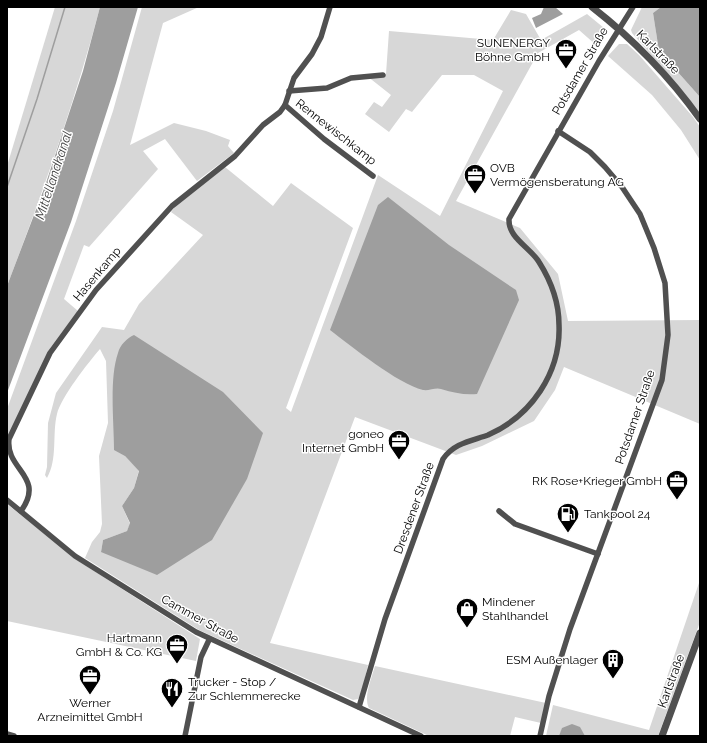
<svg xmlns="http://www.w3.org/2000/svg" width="707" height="743" font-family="Raleway,sans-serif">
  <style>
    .green { fill: #d7d7d7; fill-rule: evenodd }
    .water { fill: #9e9e9e }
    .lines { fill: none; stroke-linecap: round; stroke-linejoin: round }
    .stream { stroke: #9e9e9e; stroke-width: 1.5 }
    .minor { stroke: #505050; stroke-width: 5.5 }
    .tertiary { stroke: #505050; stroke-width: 7 }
    .labels { text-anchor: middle; stroke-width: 3; stroke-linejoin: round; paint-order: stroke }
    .poi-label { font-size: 12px; fill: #000; stroke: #fff; text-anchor: end }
    .street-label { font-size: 12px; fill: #000; stroke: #fff }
    .water-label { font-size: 13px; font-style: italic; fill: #3f3f3f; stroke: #fff }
  </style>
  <rect width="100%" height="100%" fill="#fff"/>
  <g class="green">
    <path d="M55,7H100C75,102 42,194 7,286V166Z"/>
    <polygon points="142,7 199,7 163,23 130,145 174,123 206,131 230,140 228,146 234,153 197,181 165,139 143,151 158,169 89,247 84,245 64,299 78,311 51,347 7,440 7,409 76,221 113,111"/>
    <polygon points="642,7 661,7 653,13 659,51 700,97 700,114 680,88 632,33 631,30"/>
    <path d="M511,10L526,14L541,40L587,14L604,28L596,45L579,30L538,53L456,201L520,228L558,274L568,321L700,320V424L564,367L555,390L534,421L482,446L456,455L355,417L270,643L368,665L361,695L358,699L353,700L199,630L85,558L92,542L100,532L102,524L99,456L108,423L106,361L100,349C88,363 61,397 57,414C52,434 58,459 47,478L45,475L47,467L48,423L56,393L102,327L124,330L139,304L203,235L171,212L179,202L225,167L273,206L291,183L353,228L286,408L291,412L378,175L440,216L503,91L474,75H442L412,112L406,109L389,132L365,114L374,102L382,107L391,95L367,76L386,74L389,31L493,40ZM125,456L247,479L101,552L103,540L127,531L130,524L122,506L134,488L139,470Z"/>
    <polygon points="619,44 627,44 639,55 693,117 700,127 700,160 681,130 652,95 608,56"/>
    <polygon points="7,504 80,562 200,639 196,661 7,621"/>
    <polygon points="700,580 700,622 658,736 546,736 553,705 649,730"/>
    <path d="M375,666L546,703L541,723L515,717L510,736H429L369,708C363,697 372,677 375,666Z"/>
  </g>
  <g class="water">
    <polygon points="100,7 138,7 116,83 71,222 7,393 7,286 45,186 83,71"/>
    <polygon points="544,7 555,7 563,14 536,28 532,18 541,14"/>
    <polygon points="661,7 700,7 700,97 659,51 653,13"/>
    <path d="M388,197L449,245L516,290L519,300L477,394C464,395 454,393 441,389C436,387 429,391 423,390C398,384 351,346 330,330L378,205Z"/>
    <path d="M134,335L223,392L263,433L247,479L212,540L157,575L101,552L103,540L127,531L130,523L122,506L134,488L139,471L125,456L114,450C114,422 109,379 118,353C120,345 127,338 134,335Z"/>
    <polygon points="572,724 580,727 585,736 559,736 562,728"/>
  </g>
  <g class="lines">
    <polyline class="stream" points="7,187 37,99 65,7"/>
    <g class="minor">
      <polyline points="289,91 327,88 351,78 383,75"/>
      <polyline points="285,105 324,139 373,176"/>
      <polyline points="7,500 75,556 196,632 421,736"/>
      <path d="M21,511C46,476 5,470 9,439L50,353L96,290L172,206L235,156L263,125L280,112L285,105L294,78L312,54L321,37L330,7"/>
      <polyline points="499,511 515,524 598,554"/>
      <path d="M359,707L385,619L443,459C454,443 471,441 488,435C531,416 561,373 559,325C559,302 551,281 539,262C530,247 508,238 509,219L599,61L633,7"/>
      <polyline points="7,734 14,736"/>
      <polyline points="185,736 201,657 209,640"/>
      <polyline points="540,736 549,696 570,629 662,380 668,335 665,283 654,248 640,214 622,187 605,167 590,152 558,131"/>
    </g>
    <g class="tertiary">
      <path d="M592,7C633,39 670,77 700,119"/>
      <polyline points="662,736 700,633"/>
    </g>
  </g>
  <defs>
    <g id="office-pin" transform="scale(1.15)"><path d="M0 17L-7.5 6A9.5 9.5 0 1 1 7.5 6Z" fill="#000" stroke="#fff"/><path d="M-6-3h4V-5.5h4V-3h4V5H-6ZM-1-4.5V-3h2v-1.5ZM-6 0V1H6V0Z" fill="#fff"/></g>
    <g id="fuel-pin" transform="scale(1.15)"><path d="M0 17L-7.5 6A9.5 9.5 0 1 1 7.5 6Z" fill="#000" stroke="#fff"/><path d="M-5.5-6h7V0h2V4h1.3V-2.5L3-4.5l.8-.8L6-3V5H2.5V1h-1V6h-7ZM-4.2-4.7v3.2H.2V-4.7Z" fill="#fff"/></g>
    <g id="shop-pin" transform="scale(1.15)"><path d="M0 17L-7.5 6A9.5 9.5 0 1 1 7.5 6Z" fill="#000" stroke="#fff"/><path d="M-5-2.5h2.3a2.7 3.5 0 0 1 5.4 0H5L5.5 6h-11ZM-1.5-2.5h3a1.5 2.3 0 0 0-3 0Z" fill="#fff"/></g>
    <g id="building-pin" transform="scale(1.15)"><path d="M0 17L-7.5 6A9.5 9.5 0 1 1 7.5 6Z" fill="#000" stroke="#fff"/><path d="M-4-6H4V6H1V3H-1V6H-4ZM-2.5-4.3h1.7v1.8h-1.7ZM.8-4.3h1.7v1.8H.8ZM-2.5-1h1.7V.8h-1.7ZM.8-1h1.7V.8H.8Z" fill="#fff"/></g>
    <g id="restaurant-pin" transform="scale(1.15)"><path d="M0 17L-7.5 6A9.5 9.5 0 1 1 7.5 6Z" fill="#000" stroke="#fff"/><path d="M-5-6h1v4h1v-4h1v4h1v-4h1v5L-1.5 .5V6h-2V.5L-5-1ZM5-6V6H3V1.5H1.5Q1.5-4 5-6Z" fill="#fff"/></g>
  </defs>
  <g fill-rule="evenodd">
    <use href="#office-pin" x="566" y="50"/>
    <use href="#office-pin" x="475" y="175"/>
    <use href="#office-pin" x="399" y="441"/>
    <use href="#office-pin" x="677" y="481"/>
    <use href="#fuel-pin" x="568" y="514"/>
    <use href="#shop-pin" x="467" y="609"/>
    <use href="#office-pin" x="177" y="645"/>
    <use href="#building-pin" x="613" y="660"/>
    <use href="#office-pin" x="90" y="676"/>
    <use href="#restaurant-pin" x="172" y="689"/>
  </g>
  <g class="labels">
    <g class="poi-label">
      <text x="550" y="47">SUNENERGY<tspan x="550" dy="14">Böhne GmbH</tspan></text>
      <text x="490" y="172" text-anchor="start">OVB<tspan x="490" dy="14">Vermögensberatung AG</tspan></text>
      <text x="384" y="438">goneo<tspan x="384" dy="14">Internet GmbH</tspan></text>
      <text x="662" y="485">RK Rose+Krieger GmbH</text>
      <text x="584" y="518" text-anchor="start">Tankpool 24</text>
      <text x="482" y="606" text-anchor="start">Mindener<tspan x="482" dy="14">Stahlhandel</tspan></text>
      <text x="162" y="642">Hartmann<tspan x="162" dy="14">GmbH &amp; Co. KG</tspan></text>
      <text x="598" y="664">ESM Außenlager</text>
      <text x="188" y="686" text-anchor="start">Trucker - Stop /<tspan x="188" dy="14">Zur Schlemmerecke</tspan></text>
      <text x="90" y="707" text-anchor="middle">Werner<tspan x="90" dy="14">Arzneimittel GmbH</tspan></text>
    </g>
    <g class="street-label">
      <text transform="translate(658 52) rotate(46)" y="4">Karlstraße</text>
      <text transform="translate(580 71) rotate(-60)" y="4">Potsdamer Straße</text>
      <text transform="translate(336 132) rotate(38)" y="4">Rennewischkamp</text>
      <text transform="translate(97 274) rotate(-50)" y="4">Hasenkamp</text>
      <text transform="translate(635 417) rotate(-71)" y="4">Potsdamer Straße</text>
      <text transform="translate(414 508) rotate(-70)" y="4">Dresdener Straße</text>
      <text transform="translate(200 619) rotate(29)" y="4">Cammer Straße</text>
      <text transform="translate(671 681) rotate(-70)" y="4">Karlstraße</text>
    </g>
    <g class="water-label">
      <text transform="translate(53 175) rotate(-72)" y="5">Mittellandkanal</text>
    </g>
  </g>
  <rect width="707" height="743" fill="none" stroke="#000000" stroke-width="16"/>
</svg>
